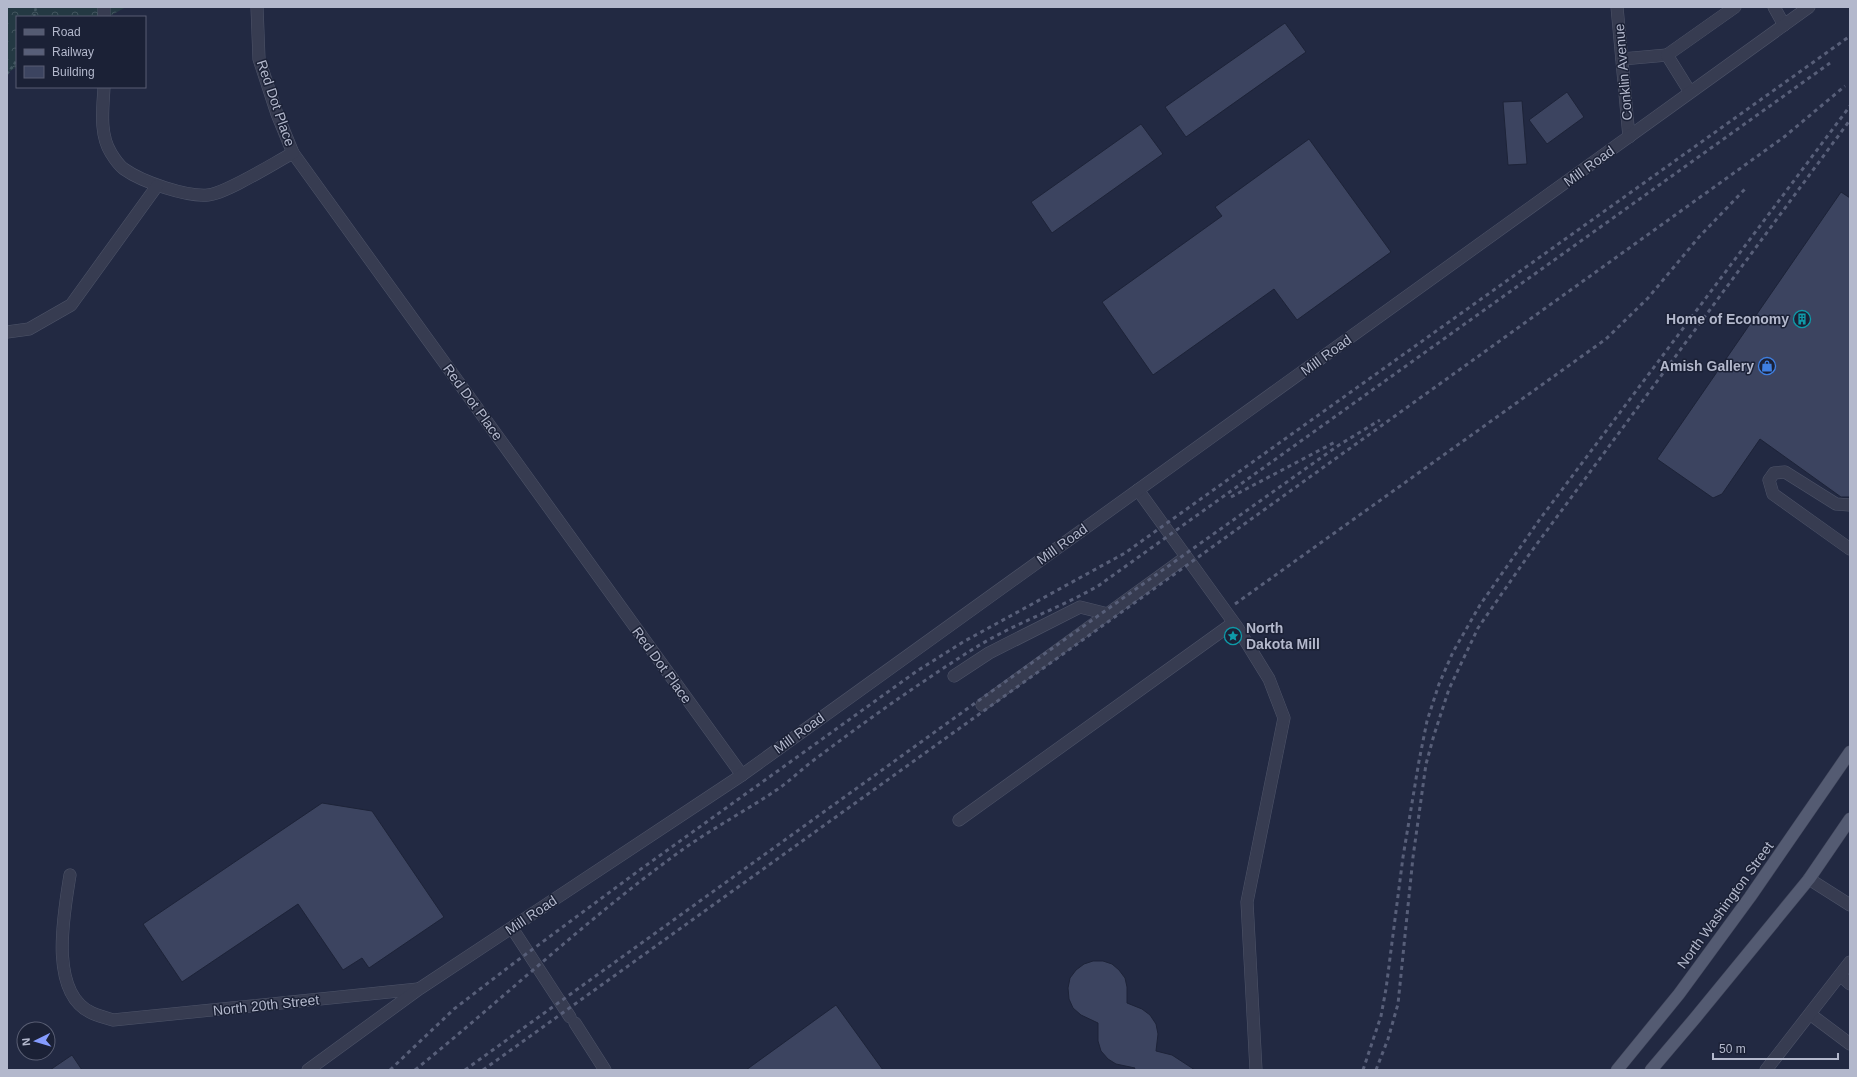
<svg xmlns="http://www.w3.org/2000/svg" width="1857" height="1077" font-family="Arial,sans-serif">
  <style>
    .park { fill: url(#park-crowns) }
    .building { fill: #3c4460; stroke: #1d2338 }
    .lines { fill: none; stroke-linecap: round; stroke-linejoin: round }
    .minor-casing { stroke: #4e5469; stroke-width: 13 }
    .major-casing { stroke: #40455a; stroke-width: 13 }
    .path { stroke: #425660; stroke-width: 2.5; stroke-dasharray: 3 3; stroke-linecap: butt }
    .minor { stroke: #373c51; stroke-width: 12 }
    .major { stroke: #545b72; stroke-width: 12 }
    .rail { stroke: #585f79; stroke-width: 3; stroke-dasharray: 4 4; stroke-linecap: butt }
    .labels { text-anchor: middle; stroke-width: 3; stroke-linejoin: round; paint-order: stroke }
    .street-label { font-size: 14px; fill: #b3b8cc; stroke: #1b2136 }
    .poi-label { font-size: 14px; font-weight: bold; fill: #b3b8cc; stroke: #1b2136; text-anchor: end }
  </style>
  <defs>
    <pattern id="park-crowns" width="20" height="18" patternUnits="userSpaceOnUse"><rect width="20" height="18" fill="#243943"/><path d="M2 6a3 3 0 1 1 6 0M12 15a3 3 0 1 1 6 0" fill="none" stroke="#41545d"/></pattern>
  </defs>
  <rect width="100%" height="100%" fill="#222942"/>
  <polygon class="park" points="7,7 126,7 108,17 17,17 17,67 7,73"/>
  <g class="building">
    <polygon points="1285,23 1306,52 1186,137 1165,107"/>
    <polygon points="1567,92 1584,117 1547,144 1529,120"/>
    <polygon points="1522,101 1527,164 1508,165 1503,102"/>
    <polygon points="1141,124 1163,154 1052,233 1031,202"/>
    <polygon points="1309,139 1391,252 1297,320 1274,289 1153,375 1102,302 1222,216 1215,207"/>
    <polygon points="1841,192 1850,198 1850,497 1841,497 1760,439 1722,494 1713,498 1657,459"/>
    <polygon points="322,803 372,811 444,917 369,968 362,958 343,970 298,904 182,982 143,924"/>
    <polygon points="1093,961 1103,961 1112,964 1119,970 1125,978 1127,987 1127,1003 1142,1009 1150,1015 1156,1024 1158,1034 1156,1051 1172,1055 1195,1070 1134,1070 1135,1068 1116,1064 1108,1059 1101,1051 1098,1041 1098,1023 1081,1015 1073,1008 1069,999 1068,988 1070,978 1076,970 1084,964"/>
    <polygon points="836,1005 883,1070 746,1070"/>
    <polygon points="72,1055 82,1070 50,1070"/>
  </g>
  <g class="lines">
    <g class="minor-casing">
      <g id="minor">
        <polyline points="257,7 259,59 277,114 293,153 742,775"/>
        <polyline points="1617,7 1629,137"/>
        <polyline points="1774,7 1784,25"/>
        <polyline points="104,17 104,7"/>
        <polyline points="1622,59 1667,55"/>
        <path d="M104,87C103,108 99,134 111,153C114,158 120,166 124,169C142,182 187,197 208,195C227,193 274,163 293,153"/>
        <polyline points="1690,92 1667,55 1735,7"/>
        <polyline points="7,332 29,329 71,305 157,186"/>
        <polyline points="1138,490 1237,627 1269,679 1284,718 1247,902 1256,1070"/>
        <polyline points="1850,505 1836,504 1785,472 1774,473 1769,480 1773,494 1850,549"/>
        <polyline points="954,676 989,653 1080,607 1108,614"/>
        <polyline points="982,705 1186,557"/>
        <polyline points="959,820 1233,623"/>
        <path d="M70,875C64,913 48,993 92,1013C99,1016 106,1018 113,1020L418,989"/>
        <polyline points="1809,879 1850,905"/>
        <polyline points="512,928 570,1017"/>
        <polyline points="1840,975 1850,984"/>
        <polyline points="1810,1014 1850,1044"/>
        <polyline points="575,1023 605,1070"/>
        <polyline points="308,1070 419,989 742,775 1809,7"/>
        <polyline points="1766,1070 1850,962"/>
      </g>
    </g>
    <g class="major-casing">
      <g id="major">
        <polyline points="1617,1070 1679,994 1750,897 1850,752"/>
        <polyline points="1651,1070 1696,1017 1809,879 1850,819"/>
      </g>
    </g>
    <g class="path">
      <polyline points="34,17 36,7"/>
      <polyline points="7,74 17,60"/>
    </g>
    <use href="#minor" class="minor"/>
    <use href="#major" class="major"/>
    <g class="rail">
      <polyline points="1231,497 1337,441"/>
      <polyline points="1235,604 1606,339 1648,298 1699,237 1745,189"/>
      <polyline points="390,1070 454,1009 514,963 641,869 917,671 963,642 1125,553 1850,36"/>
      <path d="M415,1070C505,997 589,917 682,850C713,828 747,810 778,789C792,779 804,767 818,757C867,720 918,684 970,651C1010,625 1056,610 1098,586L1830,63"/>
      <polyline points="465,1070 978,701 1339,445 1380,420"/>
      <polyline points="483,1070 1784,137 1845,86"/>
      <polyline points="1363,1070 1381,1016 1386,989 1403,857 1419,761 1427,721 1439,684 1453,652 1480,605 1540,519 1850,106"/>
      <polyline points="1376,1070 1388,1039 1398,1004 1413,857 1426,764 1434,735 1449,689 1478,628 1528,556 1850,120"/>
    </g>
  </g>
  <defs>
    <g id="building-ring" transform="scale(0.9)"><circle r="9.5" fill="#1b2136" stroke="#0f9aa8" stroke-width="1.5"/><path d="M-4-6H4V6H1V3H-1V6H-4ZM-2.5-4.3h1.7v1.8h-1.7ZM.8-4.3h1.7v1.8H.8ZM-2.5-1h1.7V.8h-1.7ZM.8-1h1.7V.8H.8Z" fill="#0f9aa8"/></g>
    <g id="shop-ring" transform="scale(0.9)"><circle r="9.5" fill="#1b2136" stroke="#3f7fe0" stroke-width="1.5"/><path d="M-5-2.5h2.3a2.7 3.5 0 0 1 5.4 0H5L5.5 6h-11ZM-1.5-2.5h3a1.5 2.3 0 0 0-3 0Z" fill="#3f7fe0"/></g>
    <g id="sight-ring" transform="scale(0.9)"><circle r="9.5" fill="#1b2136" stroke="#0f9aa8" stroke-width="1.5"/><path d="M0-6L1.8-2.2L6-1.7L2.9 1.2L3.7 5.4L0 3.3L-3.7 5.4L-2.9 1.2L-6-1.7L-1.8-2.2Z" fill="#0f9aa8"/></g>
  </defs>
  <g fill-rule="evenodd">
    <use href="#building-ring" x="1802" y="319"/>
    <use href="#shop-ring" x="1767" y="366"/>
    <use href="#sight-ring" x="1233" y="636"/>
  </g>
  <g class="labels">
    <g class="street-label">
      <text transform="translate(1623 72) rotate(-95)" y="5">Conklin Avenue</text>
      <text transform="translate(276 103) rotate(71)" y="5">Red Dot Place</text>
      <text transform="translate(1589 166) rotate(-36)" y="5">Mill Road</text>
      <text transform="translate(1326 355) rotate(-36)" y="5">Mill Road</text>
      <text transform="translate(473 402) rotate(54)" y="5">Red Dot Place</text>
      <text transform="translate(1062 544) rotate(-36)" y="5">Mill Road</text>
      <text transform="translate(662 665) rotate(54)" y="5">Red Dot Place</text>
      <text transform="translate(799 733) rotate(-36)" y="5">Mill Road</text>
      <text transform="translate(1725 905) rotate(-54)" y="5">North Washington Street</text>
      <text transform="translate(531 915) rotate(-34)" y="5">Mill Road</text>
      <text transform="translate(266 1005) rotate(-6)" y="5">North 20th Street</text>
    </g>
    <g class="poi-label">
      <text x="1789" y="324">Home of Economy</text>
      <text x="1754" y="371">Amish Gallery</text>
      <text x="1246" y="633" text-anchor="start">North<tspan x="1246" dy="16">Dakota Mill</tspan></text>
    </g>
  </g>
  <rect width="1857" height="1077" fill="none" stroke="#b3b8cc" stroke-width="16"/>
  <rect x="16" y="16" width="130" height="72" fill="#1b2136" stroke="#585d72"/>
  <rect x="24" y="29" width="20" height="6" fill="#545b72" stroke="#585d72"/>
  <text x="52" y="36" font-size="12" fill="#b3b8cc">Road</text>
  <rect x="24" y="49" width="20" height="6" fill="#585f79" stroke="#585d72"/>
  <text x="52" y="56" font-size="12" fill="#b3b8cc">Railway</text>
  <rect x="24" y="66" width="20" height="12" fill="#3c4460" stroke="#585d72"/>
  <text x="52" y="76" font-size="12" fill="#b3b8cc">Building</text>
  <g transform="translate(36 1041) rotate(265)"><circle r="19" fill="#1b2136" stroke="#585d72"/>
  <path d="M0-3L7 15L0 10L-7 15Z" fill="#859cff"/>
  <text y="-6" font-size="11" font-weight="bold" text-anchor="middle" fill="#b3b8cc">N</text>
  </g>
  <path d="M1713 1053v6h125v-6" fill="none" stroke="#b3b8cc" stroke-width="2"/>
  <text x="1719" y="1053" font-size="12" fill="#b3b8cc" stroke="#1b2136" stroke-width="3" paint-order="stroke">50 m</text>
</svg>
